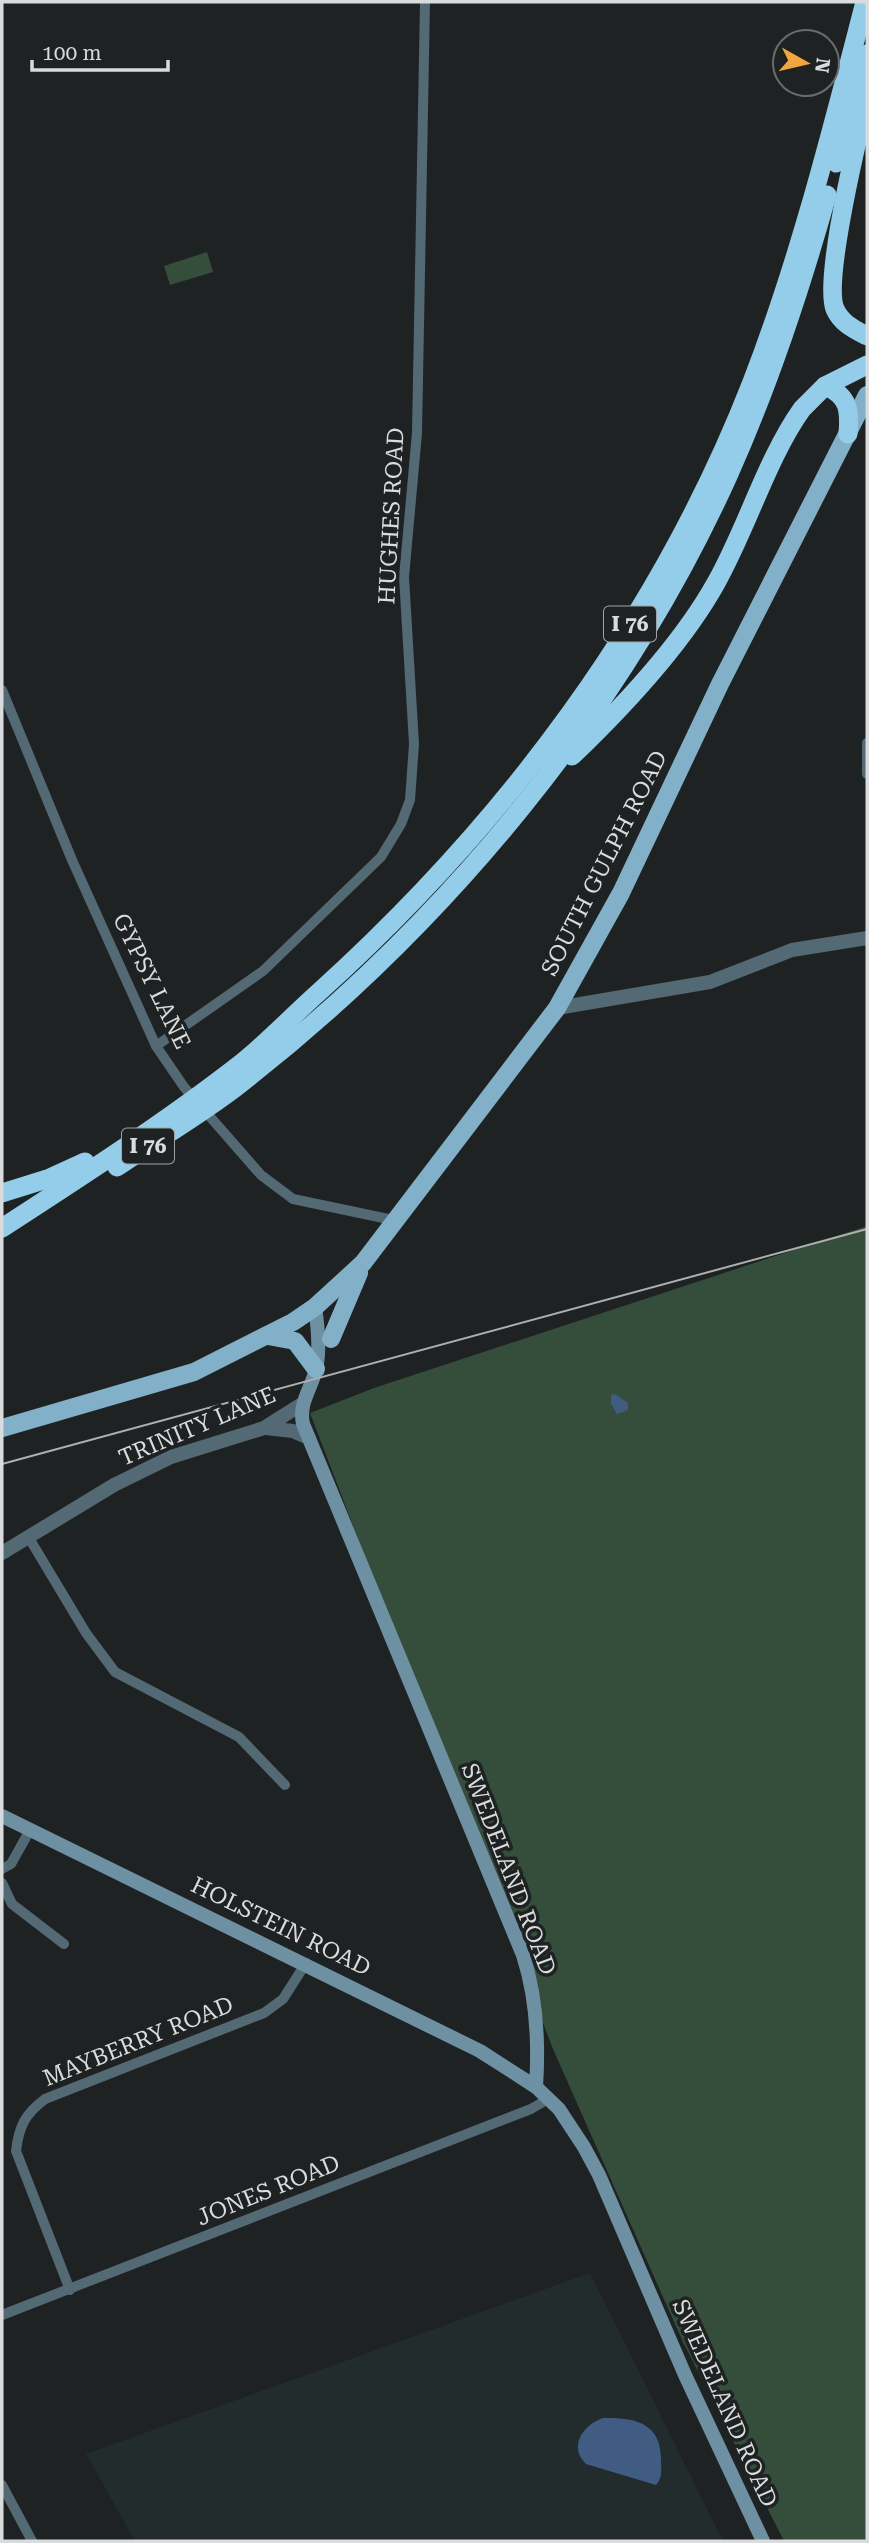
<svg xmlns="http://www.w3.org/2000/svg" width="869" height="2543" font-family="'Roboto Serif',serif">
  <style>
    .built { fill: #222c2d }
    .green { fill: #354e3b }
    .water { fill: #415c82 }
    .lines { fill: none; stroke-linecap: round; stroke-linejoin: round }
    .minor { stroke: #536974; stroke-width: 10 }
    .tertiary { stroke: #536974; stroke-width: 14 }
    .secondary { stroke: #6d91a3; stroke-width: 14 }
    .primary { stroke: #82b0c8; stroke-width: 18 }
    .motorway { stroke: #94cde9; stroke-width: 19 }
    .tram { stroke: #adafb0; stroke-width: 2 }
    .labels { text-anchor: middle; stroke-width: 7; stroke-linejoin: round; paint-order: stroke }
    .shield { fill: #1f2223; stroke: #a1a4a4; stroke-width: 2 }
    .shield-label { font-size: 21px; font-weight: bold; fill: #d9dbdc }
    .street-label { font-size: 23px; fill: #d9dbdc; stroke: #1f2223 }
  </style>
  <rect width="100%" height="100%" fill="#1f2223"/>
  <polygon class="built" points="590,2273 723,2541 135,2541 86,2454"/>
  <g class="green">
    <polygon points="207,252 213,272 170,285 164,266"/>
    <polygon points="867,1226 867,2541 784,2541 683,2342 553,2049 310,1413 374,1388"/>
  </g>
  <g class="water">
    <polygon points="615,1394 628,1403 628,1410 617,1414 611,1404 611,1395"/>
    <path d="M603,2418C635,2417 661,2423 661,2459C661,2469 663,2477 656,2485L586,2464C568,2446 583,2425 603,2418Z"/>
  </g>
  <g class="lines">
    <g class="minor">
      <polyline points="2,690 72,860 156,1046 184,1087 261,1175 293,1199 393,1220"/>
      <polyline points="867,743 867,774"/>
      <polyline points="156,1046 263,971 381,857 401,824 410,800 414,744 404,577 417,433 425,2"/>
      <polyline points="29,1538 86,1633 115,1672 239,1737 285,1785"/>
      <polyline points="2,1869 11,1864 30,1830"/>
      <polyline points="2,1883 12,1904 64,1944"/>
      <path d="M70,2290L16,2151C19,2126 25,2114 45,2099L264,2013L283,1999L306,1963"/>
      <polyline points="2,2315 531,2109 548,2099"/>
      <polyline points="2,2485 32,2541"/>
    </g>
    <g class="tertiary">
      <polyline points="557,1008 710,982 792,950 867,938"/>
      <polyline points="266,1428 293,1431 309,1438"/>
      <polyline points="2,1553 114,1485 171,1457 264,1428 302,1404"/>
    </g>
    <g class="secondary">
      <path d="M315,1307C318,1327 320,1345 317,1364C314,1386 298,1401 303,1424L523,1955C537,1998 539,2042 536,2087"/>
      <polyline points="2,1816 480,2051 536,2087 559,2109 584,2147 599,2175 685,2375 763,2541"/>
    </g>
    <g class="primary">
      <polyline points="268,1336 295,1341 316,1369"/>
      <polyline points="331,1339 359,1273"/>
      <polyline points="2,1428 194,1372 293,1322 315,1307 363,1263 557,1008 621,893 720,684 867,395"/>
    </g>
    <g class="motorway">
      <path d="M867,99C858,136 823,280 835,309C841,323 854,329 867,336"/>
      <polyline points="836,163 867,54"/>
      <path d="M825,386C849,396 850,410 848,434"/>
      <path d="M572,756C623,707 682,644 716,583C747,528 767,458 802,409L825,386L867,365"/>
      <path d="M117,1167C158,1139 202,1114 240,1084C444,925 622,711 728,476C769,385 800,291 827,195"/>
      <polyline points="2,1193 50,1178 85,1162"/>
      <path d="M2,1228C82,1176 163,1124 239,1065C267,1043 292,1016 319,992C506,823 660,618 752,382C800,258 832,129 865,2"/>
    </g>
    <polyline class="tram" points="2,1464 867,1229"/>
  </g>
  <g class="labels">
    <g class="shield">
      <rect x="604" y="606.5" width="52" height="35" rx="5"/>
      <rect x="122" y="1128.5" width="52" height="35" rx="5"/>
    </g>
    <g class="shield-label">
      <text x="630" y="631">I 76</text>
      <text x="148" y="1153">I 76</text>
    </g>
    <g class="street-label">
      <text transform="translate(391 516) rotate(-87)" y="8">HUGHES ROAD</text>
      <text transform="translate(604 863) rotate(-63)" y="8">SOUTH GULPH ROAD</text>
      <text transform="translate(152 981) rotate(64)" y="8">GYPSY LANE</text>
      <text transform="translate(197 1426) rotate(-23)" y="8">TRINITY LANE</text>
      <text transform="translate(509 1869) rotate(69)" y="8">SWEDELAND ROAD</text>
      <text transform="translate(281 1926) rotate(26)" y="8">HOLSTEIN ROAD</text>
      <text transform="translate(138 2041) rotate(-22)" y="8">MAYBERRY ROAD</text>
      <text transform="translate(268 2190) rotate(-22)" y="8">JONES ROAD</text>
      <text transform="translate(725 2403) rotate(66)" y="8">SWEDELAND ROAD</text>
    </g>
  </g>
  <rect width="869" height="2543" fill="none" stroke="#d9dbdc" stroke-width="7"/>
  <g transform="translate(806 63) rotate(98)"><circle r="33" fill="#1f2223" stroke="#696c6d" stroke-width="2"/>
  <path d="M0-5L12 26L0 18L-12 26Z" fill="#f1a63f"/>
  <text y="-10" font-size="19" font-weight="bold" text-anchor="middle" fill="#d9dbdc">N</text>
  </g>
  <path d="M32 60v10h136v-10" fill="none" stroke="#d9dbdc" stroke-width="3.5"/>
  <text x="42" y="60" font-size="21" fill="#d9dbdc" stroke="#1f2223" stroke-width="5" paint-order="stroke">100 m</text>
</svg>
